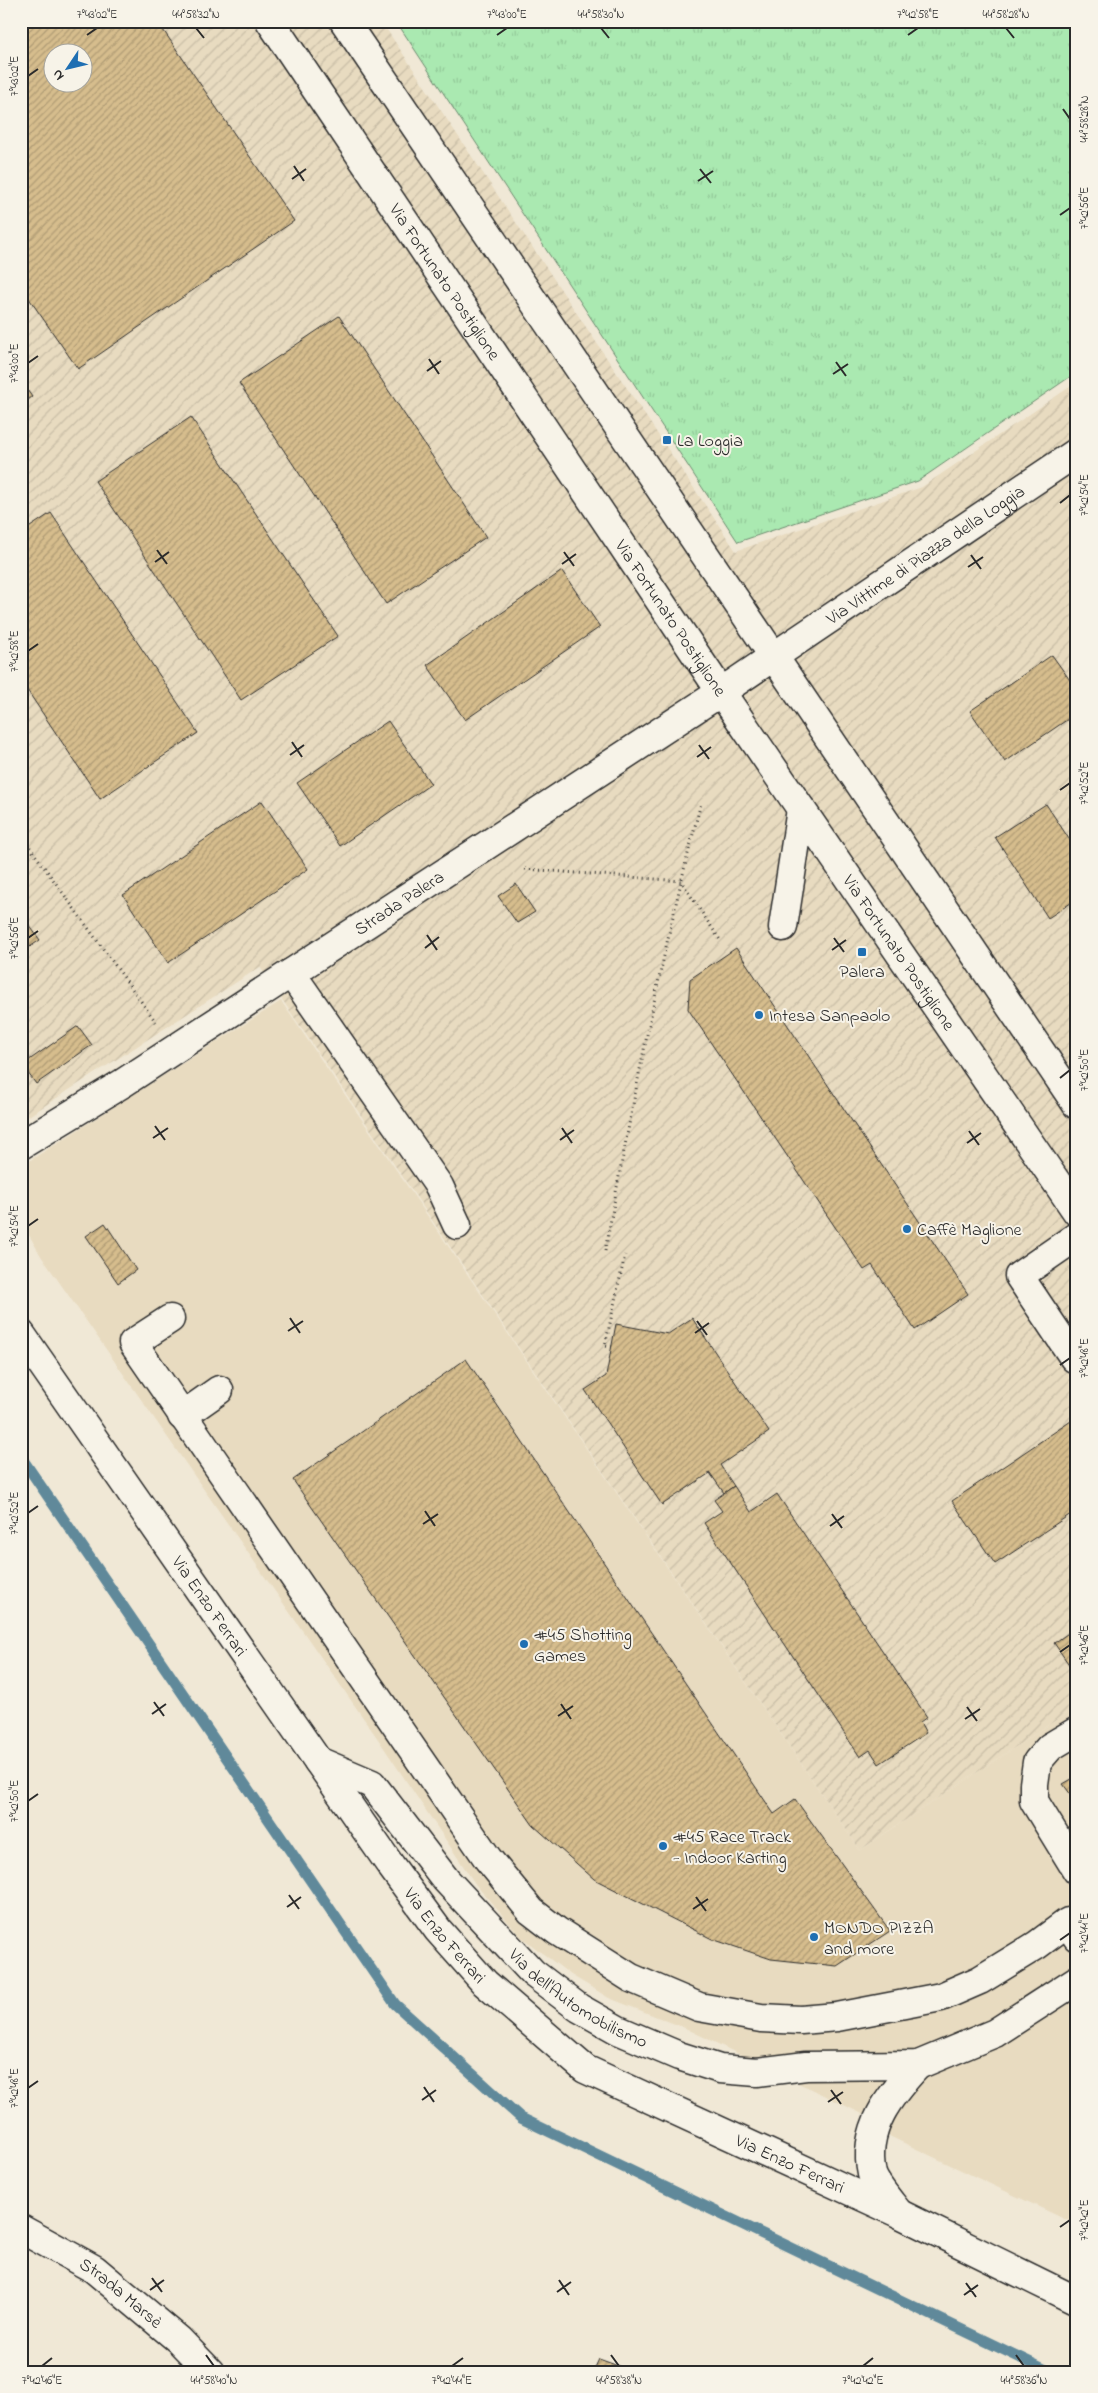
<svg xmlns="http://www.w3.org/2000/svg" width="1098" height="2393" font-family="'Indie Flower',sans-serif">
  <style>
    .built { fill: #e8dbc0 }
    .industrial { fill: url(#industrial-furrows); fill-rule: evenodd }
    .grass { fill: url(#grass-tufts); stroke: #6a8a6e }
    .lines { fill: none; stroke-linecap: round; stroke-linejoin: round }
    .stream { stroke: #60899a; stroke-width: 11 }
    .building { fill: url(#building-hatch); stroke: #2b2b2b; fill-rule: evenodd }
    .minor-casing { stroke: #2b2b2b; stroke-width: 31 }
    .path { stroke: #2b2b2b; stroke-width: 3; stroke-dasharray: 1 4; stroke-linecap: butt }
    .minor { stroke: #f7f3e8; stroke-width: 28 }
    .ticks { fill: none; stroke: #2b2b2b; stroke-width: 2 }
    .poi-dot { fill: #1f6fb2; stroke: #f7f3e8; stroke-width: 2 }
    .labels { text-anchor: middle; stroke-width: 4; stroke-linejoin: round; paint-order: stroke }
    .street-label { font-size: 18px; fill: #2b2b2b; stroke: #f7f3e8 }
    .poi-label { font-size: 18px; fill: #2b2b2b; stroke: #f7f3e8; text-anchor: start }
    .neatline { fill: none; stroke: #2b2b2b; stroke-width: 2 }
    .ticks-label { font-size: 12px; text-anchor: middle; fill: #2b2b2b }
  </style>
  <defs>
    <pattern id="industrial-furrows" width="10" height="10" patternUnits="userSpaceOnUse" patternTransform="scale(1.25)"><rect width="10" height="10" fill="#e8dbc0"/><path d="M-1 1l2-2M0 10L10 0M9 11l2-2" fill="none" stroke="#c7bca5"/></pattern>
    <pattern id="grass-tufts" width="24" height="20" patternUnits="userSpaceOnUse" patternTransform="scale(1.25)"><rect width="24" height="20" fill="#aae9b1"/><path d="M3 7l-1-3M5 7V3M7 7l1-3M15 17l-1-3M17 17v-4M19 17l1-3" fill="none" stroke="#92c898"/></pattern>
    <pattern id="building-hatch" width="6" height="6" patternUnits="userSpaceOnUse" patternTransform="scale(1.25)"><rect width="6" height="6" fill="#d6bd8d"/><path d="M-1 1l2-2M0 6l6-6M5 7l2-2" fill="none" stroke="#ae9a73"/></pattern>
  </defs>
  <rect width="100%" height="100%" fill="#f0e8d6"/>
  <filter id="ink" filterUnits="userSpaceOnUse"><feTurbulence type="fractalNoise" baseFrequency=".02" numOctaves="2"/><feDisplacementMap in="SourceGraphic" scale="10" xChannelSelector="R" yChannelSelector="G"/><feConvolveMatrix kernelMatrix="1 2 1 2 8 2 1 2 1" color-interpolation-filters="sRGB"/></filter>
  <g filter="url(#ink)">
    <polygon class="built" points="281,1001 860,1850 1077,1706 1077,2225 885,2134 883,2124 685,2028 609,1998 571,1975 521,1937 476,1885 378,1739 41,1256 21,1221 21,1166"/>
    <path class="industrial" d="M21,21H381L736,551L922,487L1077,382V1706L860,1850L260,967L21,1121ZM52,52H82V82H52Z"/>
    <polygon class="grass" points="396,21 1077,21 1077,372 918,481 738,542"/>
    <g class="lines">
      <polyline class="stream" points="21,1457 395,2004 521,2118 1050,2372"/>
    </g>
    <g class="building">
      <path d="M21,21H157L294,221L78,369L21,287ZM52,52H82V82H52Z"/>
      <polygon points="339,316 486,537 386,604 239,383"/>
      <polygon points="21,381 32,397 21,405"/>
      <polygon points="191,417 338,636 241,700 95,481"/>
      <polygon points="51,513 198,733 100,799 21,681 21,533"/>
      <polygon points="562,571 600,627 465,720 427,665"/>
      <polygon points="1052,655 1077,690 1077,713 1005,762 970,711"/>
      <polygon points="388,721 431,784 340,846 297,783"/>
      <polygon points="262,801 308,869 168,963 123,895"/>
      <polygon points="1046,804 1077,851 1077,899 1048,918 995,837"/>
      <polygon points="516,884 535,912 517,923 498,896"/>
      <polygon points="21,914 40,940 21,953"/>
      <polygon points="736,948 968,1294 915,1330 872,1265 864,1270 688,1009 690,979"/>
      <polygon points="78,1026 92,1045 36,1084 22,1065"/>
      <polygon points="105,1223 136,1270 118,1283 86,1236"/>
      <polygon points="692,1318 769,1432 720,1465 734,1486 724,1493 710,1473 662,1505 585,1390 606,1376 616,1324 668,1334"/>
      <polygon points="466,1359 774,1814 795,1799 890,1931 837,1966 771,1959 712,1939 594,1879 533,1825 293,1480"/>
      <polygon points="1077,1417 1077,1510 995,1564 952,1501"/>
      <polygon points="734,1486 751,1512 777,1494 927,1717 920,1722 926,1733 879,1764 870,1750 860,1757 704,1523 722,1511 714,1500"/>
      <polygon points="1077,1627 1077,1676 1054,1643"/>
      <polygon points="1077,1776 1077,1803 1063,1784"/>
      <polygon points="599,2359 635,2372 593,2372"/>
    </g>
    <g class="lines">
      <g class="minor-casing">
        <g id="minor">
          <path id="s1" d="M270,21L721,692L1077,1212"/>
          <polyline points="344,21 1077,1105"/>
          <polyline points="783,927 801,809"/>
          <polyline points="291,973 439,1186 457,1225"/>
          <path id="s2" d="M21,1145L123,1083L721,692L1077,452"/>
          <polyline points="170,1319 133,1343 488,1859 531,1911 557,1931 631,1978 699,2007 761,2018 801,2020 837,2017 941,1997 980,1980 1037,1945 1068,1922 1077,1937"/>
          <path id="s3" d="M21,1334L391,1866L438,1930L485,1983L585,2069L898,2213L1077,2301"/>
          <polyline points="1074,1358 1019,1276 1077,1236"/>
          <polyline points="182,1416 219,1390"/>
          <polyline points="1077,1731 1050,1747 1037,1762 1034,1784 1034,1801 1077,1871"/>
          <path id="s4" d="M318,1761L372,1784L446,1880L533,1973L579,2008L618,2030L679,2056L720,2069L757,2072L806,2066L918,2065L995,2033L1077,1980"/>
          <path d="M898,2212C891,2203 875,2184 872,2174C862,2129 890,2095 918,2065"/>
          <path id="s5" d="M21,2229L94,2269L179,2340L210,2372"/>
        </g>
      </g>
      <g class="path">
        <polyline points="21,835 156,1022"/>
        <polyline points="525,869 681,881 720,940"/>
        <path d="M605,1251C633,1101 662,951 701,803"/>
        <polyline points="612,1347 605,1346 625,1255"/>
      </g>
      <use href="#minor" class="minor"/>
    </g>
  </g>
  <path class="ticks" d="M196,28L204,38M601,28L609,38M1006,28L1014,38M87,35L97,28M497,35L507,28M908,35L918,28M28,76L38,69M1063,109L1070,119M294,166L304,181M700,169L711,183M292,179L306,169M698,181L713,171M1060,215L1070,208M429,359L439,374M836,362L846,376M28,363L38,356M427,371L441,361M833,374L848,364M1060,503L1070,495M157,550L167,564M564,552L574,566M971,555L981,569M155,562L169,552M562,564L576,554M968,567L983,557M28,651L38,644M292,742L302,757M699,745L709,759M290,755L304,745M697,757L711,747M1060,790L1070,783M427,935L437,950M28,938L38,931M834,938L844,952M425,948L439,937M832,950L846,940M1060,1078L1070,1070M155,1126L165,1140M562,1128L572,1143M969,1131L979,1145M153,1138L168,1128M560,1140L574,1130M967,1143L981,1133M28,1226L38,1219M290,1318L300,1333M697,1321L707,1335M288,1331L303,1321M695,1333L709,1323M1060,1365L1070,1358M425,1511L435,1526M28,1513L38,1506M832,1514L842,1528M423,1524L438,1514M830,1526L844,1516M1060,1652L1070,1645M154,1702L164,1716M561,1704L571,1719M967,1707L977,1721M152,1714L166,1704M558,1716L573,1706M965,1719L980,1709M28,1801L38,1794M289,1895L299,1909M696,1897L706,1911M287,1907L301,1897M693,1909L708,1899M1060,1940L1070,1933M424,2087L434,2102M28,2088L38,2081M831,2090L841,2104M422,2100L436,2090M828,2102L843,2092M1060,2227L1070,2220M152,2278L162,2292M559,2280L569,2295M966,2283L976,2297M150,2290L164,2280M557,2292L571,2282M964,2295L978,2285M206,2355L214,2366M611,2355L619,2366M1016,2355L1024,2366M42,2366L52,2358M452,2366L463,2358M863,2366L873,2358"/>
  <g class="poi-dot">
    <rect x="662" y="435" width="10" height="10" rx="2.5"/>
    <rect x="857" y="947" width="10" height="10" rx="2.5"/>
    <circle cx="759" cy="1015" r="5"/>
    <circle cx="907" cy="1229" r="5"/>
    <circle cx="524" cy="1644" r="5"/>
    <circle cx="663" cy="1846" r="5"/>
    <circle cx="814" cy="1937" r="5"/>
  </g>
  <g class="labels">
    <g class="street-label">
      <text dy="6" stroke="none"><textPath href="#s1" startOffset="314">Via Fortunato Postiglione</textPath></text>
      <text dy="6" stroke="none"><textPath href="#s2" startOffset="1080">Via Vittime di Piazza della Loggia</textPath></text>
      <text dy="6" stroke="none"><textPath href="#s1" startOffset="719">Via Fortunato Postiglione</textPath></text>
      <text dy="6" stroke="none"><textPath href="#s2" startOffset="449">Strada Palera</textPath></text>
      <text dy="6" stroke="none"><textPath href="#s1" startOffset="1124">Via Fortunato Postiglione</textPath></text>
      <text dy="6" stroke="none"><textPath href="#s3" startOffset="331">Via Enzo Ferrari</textPath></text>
      <text dy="6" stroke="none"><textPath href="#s3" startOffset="736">Via Enzo Ferrari</textPath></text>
      <text dy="6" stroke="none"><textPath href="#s4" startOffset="359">Via dell'Automobilismo</textPath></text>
      <text dy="6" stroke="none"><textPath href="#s3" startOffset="1156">Via Enzo Ferrari</textPath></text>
      <text dy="6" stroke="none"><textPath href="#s5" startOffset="119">Strada Marsè</textPath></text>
    </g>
    <g class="poi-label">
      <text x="677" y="446">La Loggia</text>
      <text x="862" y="977" text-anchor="middle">Palera</text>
      <text x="769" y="1021">Intesa Sanpaolo</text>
      <text x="917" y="1235">Caffè Maglione</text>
      <text x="534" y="1640">#45 Shotting<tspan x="534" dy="21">Games</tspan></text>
      <text x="673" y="1842">#45 Race Track<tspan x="673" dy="21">- Indoor Karting</tspan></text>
      <text x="824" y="1933">MONDO PIZZA<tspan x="824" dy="21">and more</tspan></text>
    </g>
  </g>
  <rect width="1098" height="2393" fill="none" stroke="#f7f3e8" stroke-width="55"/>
  <g transform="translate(68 68) rotate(235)"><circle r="24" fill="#f7f3e8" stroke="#a5a39c"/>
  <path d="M0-4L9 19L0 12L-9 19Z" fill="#1f6fb2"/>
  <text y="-8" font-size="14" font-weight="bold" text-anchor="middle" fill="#2b2b2b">N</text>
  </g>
  <rect x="28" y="28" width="1042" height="2338" class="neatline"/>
  <g class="ticks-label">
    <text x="97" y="18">7°43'02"E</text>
    <text x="196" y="18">44°58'32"N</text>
    <text x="507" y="18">7°43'00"E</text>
    <text x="601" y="18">44°58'30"N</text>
    <text x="918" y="18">7°42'58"E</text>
    <text x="1006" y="18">44°58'28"N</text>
    <text transform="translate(14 76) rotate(-90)" y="4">7°43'02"E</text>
    <text transform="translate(1084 119) rotate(-90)" y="4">44°58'28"N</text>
    <text transform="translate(1084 208) rotate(-90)" y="4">7°42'56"E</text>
    <text transform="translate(14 363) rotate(-90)" y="4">7°43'00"E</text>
    <text transform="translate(1084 495) rotate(-90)" y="4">7°42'54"E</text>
    <text transform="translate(14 651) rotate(-90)" y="4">7°42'58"E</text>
    <text transform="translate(1084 783) rotate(-90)" y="4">7°42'52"E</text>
    <text transform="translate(14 938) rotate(-90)" y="4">7°42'56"E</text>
    <text transform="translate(1084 1070) rotate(-90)" y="4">7°42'50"E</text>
    <text transform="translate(14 1226) rotate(-90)" y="4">7°42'54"E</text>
    <text transform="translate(1084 1358) rotate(-90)" y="4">7°42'48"E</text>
    <text transform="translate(14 1513) rotate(-90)" y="4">7°42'52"E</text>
    <text transform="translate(1084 1645) rotate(-90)" y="4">7°42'46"E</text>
    <text transform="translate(14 1801) rotate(-90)" y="4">7°42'50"E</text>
    <text transform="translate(1084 1933) rotate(-90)" y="4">7°42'44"E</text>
    <text transform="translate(14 2088) rotate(-90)" y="4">7°42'48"E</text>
    <text transform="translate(1084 2220) rotate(-90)" y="4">7°42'42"E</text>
    <text x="42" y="2384">7°42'46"E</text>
    <text x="214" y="2384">44°58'40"N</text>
    <text x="452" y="2384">7°42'44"E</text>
    <text x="619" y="2384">44°58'38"N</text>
    <text x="863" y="2384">7°42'42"E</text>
    <text x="1024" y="2384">44°58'36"N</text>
  </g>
</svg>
